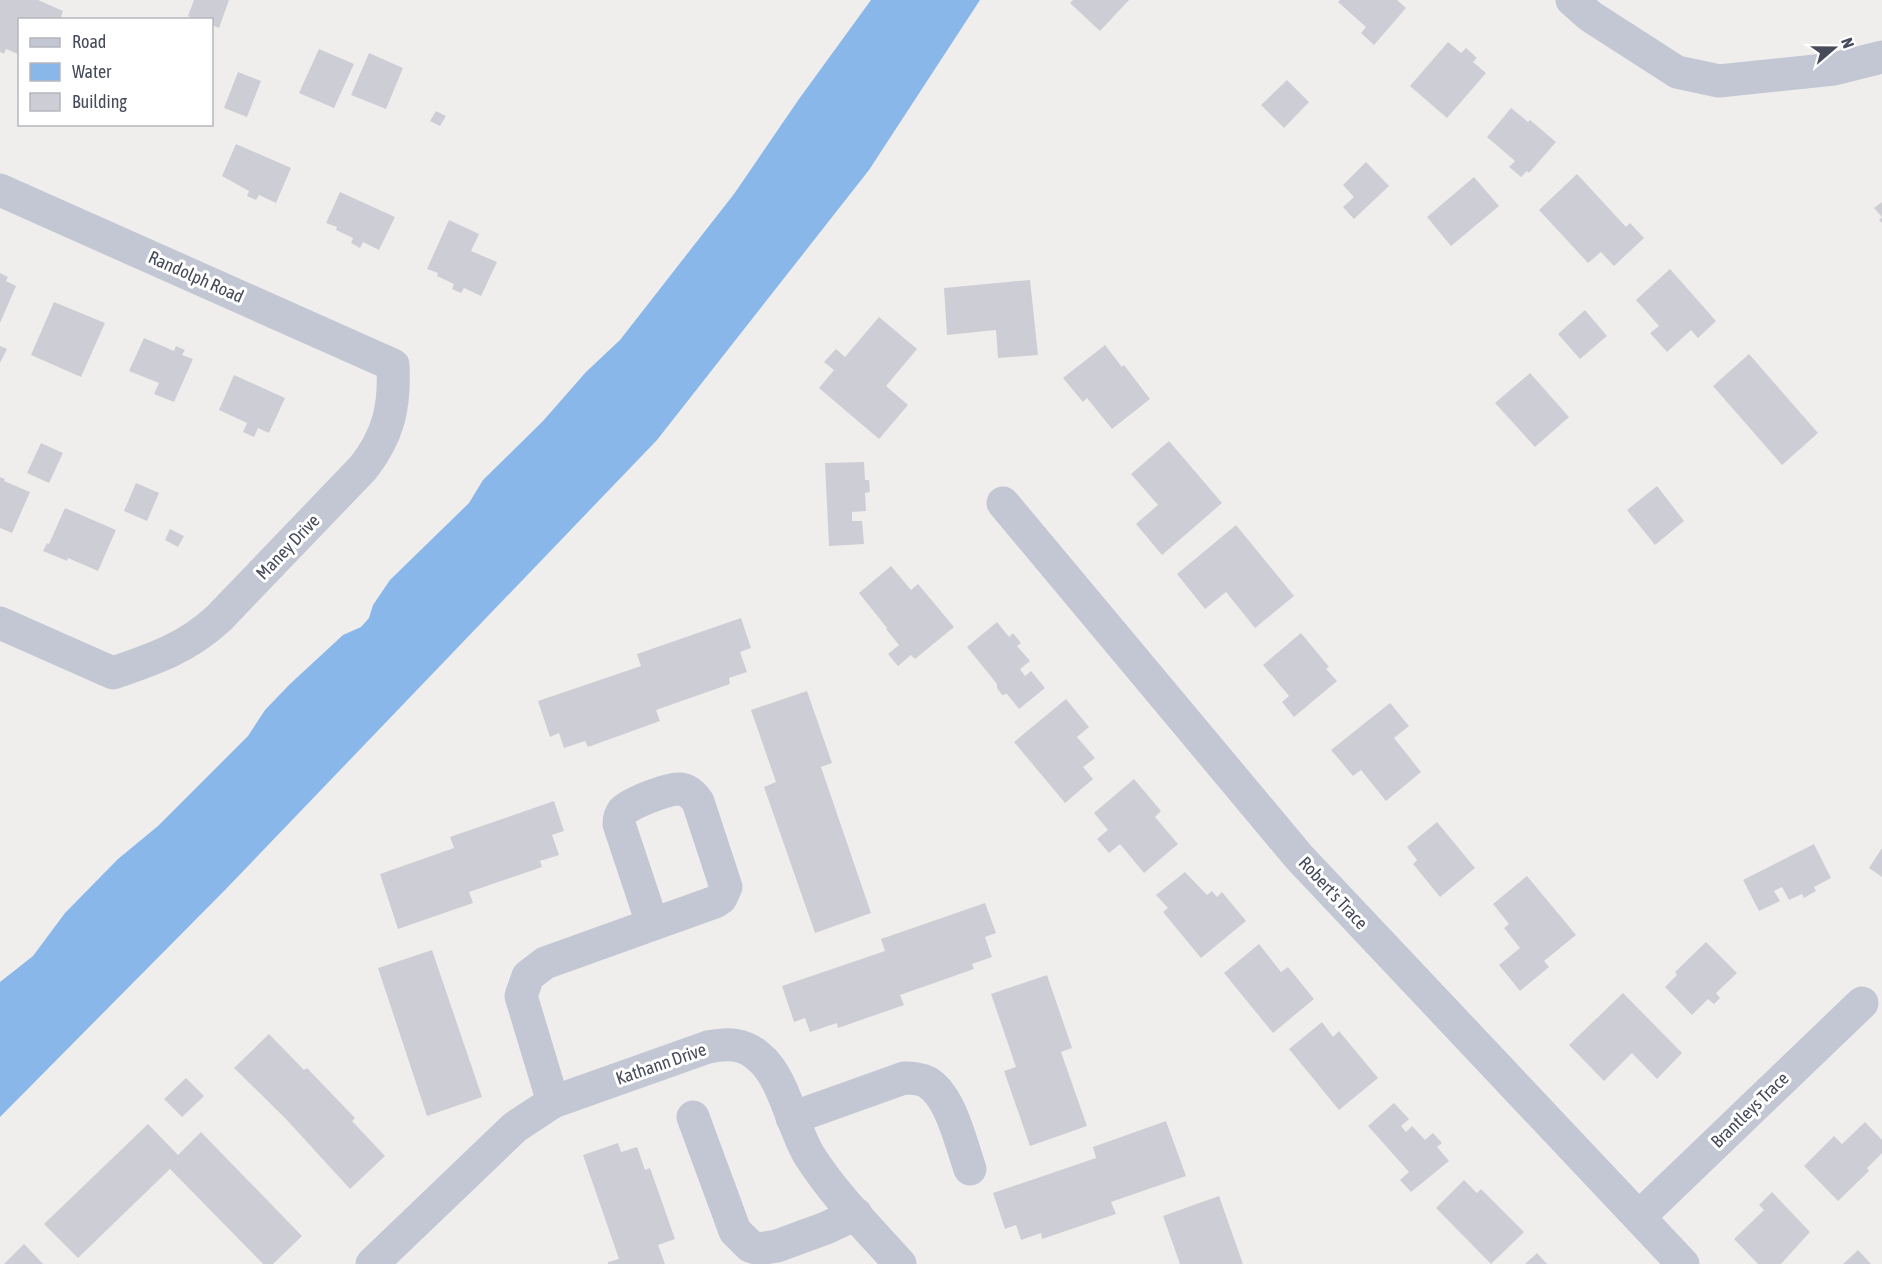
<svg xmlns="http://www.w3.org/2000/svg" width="1882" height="1264" font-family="'Asap Condensed',sans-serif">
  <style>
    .water { fill: #89b7e9 }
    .building { fill: #cdced5 }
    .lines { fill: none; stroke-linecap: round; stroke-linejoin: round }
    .minor { stroke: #c3c7d4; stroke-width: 33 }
    .labels { text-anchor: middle; stroke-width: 6; stroke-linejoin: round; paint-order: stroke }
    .street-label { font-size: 18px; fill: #464a5a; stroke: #fff }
  </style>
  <rect width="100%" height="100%" fill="#f0eeed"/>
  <polygon class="water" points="871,0 980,0 869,170 657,440 224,891 0,1117 0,982 33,956 65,913 118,859 158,826 248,736 265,710 290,684 343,635 361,627 369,618 373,605 390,580 469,503 483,480 543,421 586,372 620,340 734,194 799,99"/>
  <g class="building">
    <polygon points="0,0 38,0 63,11 60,20 20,20 20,55 6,49 4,54 0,52"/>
    <polygon points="194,0 229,0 219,28 212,25 212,20 196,20 188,16"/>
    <polygon points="1073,0 1129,0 1100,31 1070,3"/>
    <polygon points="1340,0 1397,0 1406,8 1374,45 1361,33 1366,27 1338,2"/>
    <polygon points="1448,42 1461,53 1466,48 1477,58 1473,62 1486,73 1447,118 1410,86"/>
    <polygon points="319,49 354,64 334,108 299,93"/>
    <polygon points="369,53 403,68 386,109 351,95"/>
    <polygon points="238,72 261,81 247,117 224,108"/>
    <polygon points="1287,80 1309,102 1284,128 1261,105"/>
    <polygon points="1511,108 1528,122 1530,120 1556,142 1529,173 1527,171 1521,177 1509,167 1515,161 1487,137"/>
    <polygon points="436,111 446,116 440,126 430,121"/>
    <polygon points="236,144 291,168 276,203 259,195 256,200 247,196 249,191 222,176"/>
    <polygon points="1366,162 1389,186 1354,219 1343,207 1354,197 1343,185"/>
    <polygon points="1577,174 1626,227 1630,223 1644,238 1614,266 1601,252 1588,263 1539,210"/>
    <polygon points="1474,177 1499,206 1451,246 1427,217"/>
    <polygon points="340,192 395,217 379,250 363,242 360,248 351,243 353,238 336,230 337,227 326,223"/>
    <polygon points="1882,202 1882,223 1879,220 1882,217 1874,208"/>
    <polygon points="449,220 479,234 471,251 497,262 481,296 464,288 461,293 452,289 454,284 437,276 438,273 427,269"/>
    <polygon points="1670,269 1716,321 1698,338 1691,330 1667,352 1650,333 1659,326 1636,300"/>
    <polygon points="0,273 8,277 6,281 16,286 0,323"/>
    <polygon points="1030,280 1038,355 998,358 996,330 947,335 944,288"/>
    <polygon points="54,302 105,323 81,377 31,355"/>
    <polygon points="1585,310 1607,336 1580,359 1558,334"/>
    <polygon points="879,317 917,349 886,386 908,405 879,439 819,388 834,370 824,362 836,349 845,357"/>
    <polygon points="144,338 174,351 176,346 185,350 182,355 193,359 174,402 154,394 159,383 129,371"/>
    <polygon points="1105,345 1122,367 1124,365 1150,399 1112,429 1087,398 1083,402 1063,378"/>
    <polygon points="0,346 7,349 0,363"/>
    <polygon points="1749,354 1818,433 1782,465 1713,386"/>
    <polygon points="1530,373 1569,417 1535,447 1495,403"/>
    <polygon points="234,375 285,398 269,433 258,428 254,437 243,432 247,423 219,410"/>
    <polygon points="1169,441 1222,503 1162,555 1136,524 1158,505 1131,474"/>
    <polygon points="41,443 63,453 49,483 27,473"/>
    <polygon points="864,462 865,480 869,480 870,492 865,493 866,511 852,512 852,521 862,521 864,544 829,546 825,463"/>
    <polygon points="0,477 5,479 4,481 30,492 12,533 0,528"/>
    <polygon points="136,483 159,493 147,521 124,511"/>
    <polygon points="1657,486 1684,521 1655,545 1627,510"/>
    <polygon points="65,508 116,530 98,571 68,558 67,561 43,551 47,543 49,544"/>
    <polygon points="1236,525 1294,596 1255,628 1226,592 1205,609 1177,574"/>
    <polygon points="170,529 184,536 178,547 165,540"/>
    <polygon points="891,566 911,590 918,584 954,627 915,659 911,655 898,666 888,654 899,645 886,629 887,628 859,593"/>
    <polygon points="741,618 751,648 740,652 747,672 729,678 730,684 656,710 660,721 588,747 585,741 564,748 559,733 550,737 538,701 641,666 637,654"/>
    <polygon points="997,622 1009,637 1013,633 1021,643 1017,646 1030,661 1020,669 1025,676 1031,671 1045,688 1019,709 1007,694 1002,695 997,688 997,684 967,647"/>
    <polygon points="1301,633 1329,667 1326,669 1337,681 1294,717 1282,702 1289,696 1263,665"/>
    <polygon points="807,691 832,763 821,767 871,913 815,933 764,787 776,782 751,710"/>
    <polygon points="1066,699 1089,727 1077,737 1095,758 1083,767 1093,779 1065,803 1014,742"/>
    <polygon points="1390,703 1409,726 1394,738 1421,772 1386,801 1361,770 1353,776 1331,750"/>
    <polygon points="1134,779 1161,811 1155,817 1178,844 1144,873 1120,844 1109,853 1097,839 1108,830 1094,813"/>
    <polygon points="554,801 564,831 552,835 559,855 540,861 542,867 469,892 473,903 398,929 380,874 454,848 450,837"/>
    <polygon points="1437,822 1475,868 1440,897 1413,864 1417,860 1407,847"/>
    <polygon points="1814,844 1831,878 1814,887 1816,891 1804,898 1802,894 1789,900 1782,887 1774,891 1780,901 1759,911 1743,880"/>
    <polygon points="1882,848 1882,877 1869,868"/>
    <polygon points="1185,872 1207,895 1212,891 1217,897 1222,892 1246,921 1201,958 1163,912 1168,908 1156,895"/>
    <polygon points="1527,876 1576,935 1544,961 1549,967 1520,991 1499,965 1520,948 1504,928 1509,924 1493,904"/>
    <polygon points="985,903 996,933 985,937 992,957 972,964 974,969 900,995 904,1005 838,1028 837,1023 810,1032 805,1018 794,1022 782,986 885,951 881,939"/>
    <polygon points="1706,942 1737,973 1716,993 1720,998 1714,1004 1708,999 1692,1015 1665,987 1677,975 1675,972"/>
    <polygon points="1259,944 1281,972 1288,967 1314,999 1273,1033 1224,973"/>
    <polygon points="432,950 482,1097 427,1116 378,968"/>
    <polygon points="1047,975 1072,1048 1061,1052 1087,1126 1030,1146 1004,1071 1016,1067 991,994"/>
    <polygon points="1623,993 1682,1053 1657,1079 1632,1053 1604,1081 1569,1045"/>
    <polygon points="1322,1022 1333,1037 1339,1031 1378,1078 1339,1110 1289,1049"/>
    <polygon points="269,1034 304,1070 307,1068 355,1118 352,1121 385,1156 350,1189 285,1118 234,1068"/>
    <polygon points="186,1078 204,1096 182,1117 164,1099"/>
    <polygon points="1394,1103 1409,1119 1401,1126 1406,1132 1412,1126 1425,1140 1433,1133 1442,1143 1437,1147 1449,1161 1411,1192 1400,1180 1409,1172 1368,1126"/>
    <polygon points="1166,1121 1186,1176 1111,1202 1116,1214 1042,1239 1041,1233 1021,1240 1016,1225 1005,1229 993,1193 1096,1158 1093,1147"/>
    <polygon points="1865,1122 1882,1140 1882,1153 1867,1168 1869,1171 1838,1201 1804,1166 1834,1136 1842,1144"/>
    <polygon points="148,1124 178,1155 201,1132 302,1236 273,1264 263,1264 170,1169 78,1258 44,1224"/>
    <polygon points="618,1143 621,1152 637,1147 645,1170 650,1168 675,1239 658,1245 665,1264 608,1264 608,1262 619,1259 583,1155"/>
    <polygon points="1464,1180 1477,1193 1481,1189 1524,1232 1491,1264 1436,1208"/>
    <polygon points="1772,1192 1810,1232 1781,1264 1758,1264 1734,1239 1764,1210 1759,1205"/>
    <polygon points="1219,1196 1243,1264 1180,1264 1163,1216"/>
    <polygon points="24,1244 43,1264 4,1264"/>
    <polygon points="1858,1250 1871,1264 1843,1264"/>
    <polygon points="1537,1253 1547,1264 1525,1264"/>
  </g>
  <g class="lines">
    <g class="minor">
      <polyline points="1572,0 1590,16 1677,72 1719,81 1834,69 1882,57"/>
      <path d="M0,190L393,365C395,406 389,435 363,468L219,618C187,648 154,659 113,673L0,623"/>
      <polyline points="1003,503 1299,857 1683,1264"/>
      <path d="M553,1102L521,996L528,976L545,963L715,902L721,898L726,887L698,802C694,796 689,790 680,789C668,788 631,803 623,811C620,815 619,819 619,824L652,923"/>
      <polyline points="693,1117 735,1231 750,1246 759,1249 777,1246 826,1228 856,1214"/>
      <path d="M792,1118L904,1078C911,1078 919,1078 927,1082C951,1096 961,1144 970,1169"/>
      <polyline points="1639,1217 1862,1003"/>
      <path d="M372,1264L515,1127L553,1102L708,1047C727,1043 744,1043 759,1057C784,1077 792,1127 809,1155C834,1195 869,1229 900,1264"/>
    </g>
  </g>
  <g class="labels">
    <g class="street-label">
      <text transform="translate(196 277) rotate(24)" y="6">Randolph Road</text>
      <text transform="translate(288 547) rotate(-46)" y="6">Maney Drive</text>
      <text transform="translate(1333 893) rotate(47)" y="6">Robert's Trace</text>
      <text transform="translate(661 1064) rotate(-19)" y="6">Kathann Drive</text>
      <text transform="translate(1750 1110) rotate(-44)" y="6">Brantleys Trace</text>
    </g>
  </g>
  <rect x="18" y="18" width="195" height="108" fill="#ffffff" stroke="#b5b7bd" stroke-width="1.5"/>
  <rect x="30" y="38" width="30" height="9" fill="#c3c7d4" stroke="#b5b7bd" stroke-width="1.5"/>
  <text x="72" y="48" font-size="18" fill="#464a5a">Road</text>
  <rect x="30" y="63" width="30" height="18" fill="#89b7e9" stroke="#b5b7bd" stroke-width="1.5"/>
  <text x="72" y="78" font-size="18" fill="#464a5a">Water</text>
  <rect x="30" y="93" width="30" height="18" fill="#cdced5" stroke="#b5b7bd" stroke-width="1.5"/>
  <text x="72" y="108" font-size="18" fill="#464a5a">Building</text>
  <g transform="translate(1834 48) rotate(70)" stroke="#ffffff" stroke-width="4.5" paint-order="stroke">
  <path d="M0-4.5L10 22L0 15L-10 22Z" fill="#464a5a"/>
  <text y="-9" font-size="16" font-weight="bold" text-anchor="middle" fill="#464a5a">N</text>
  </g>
</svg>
